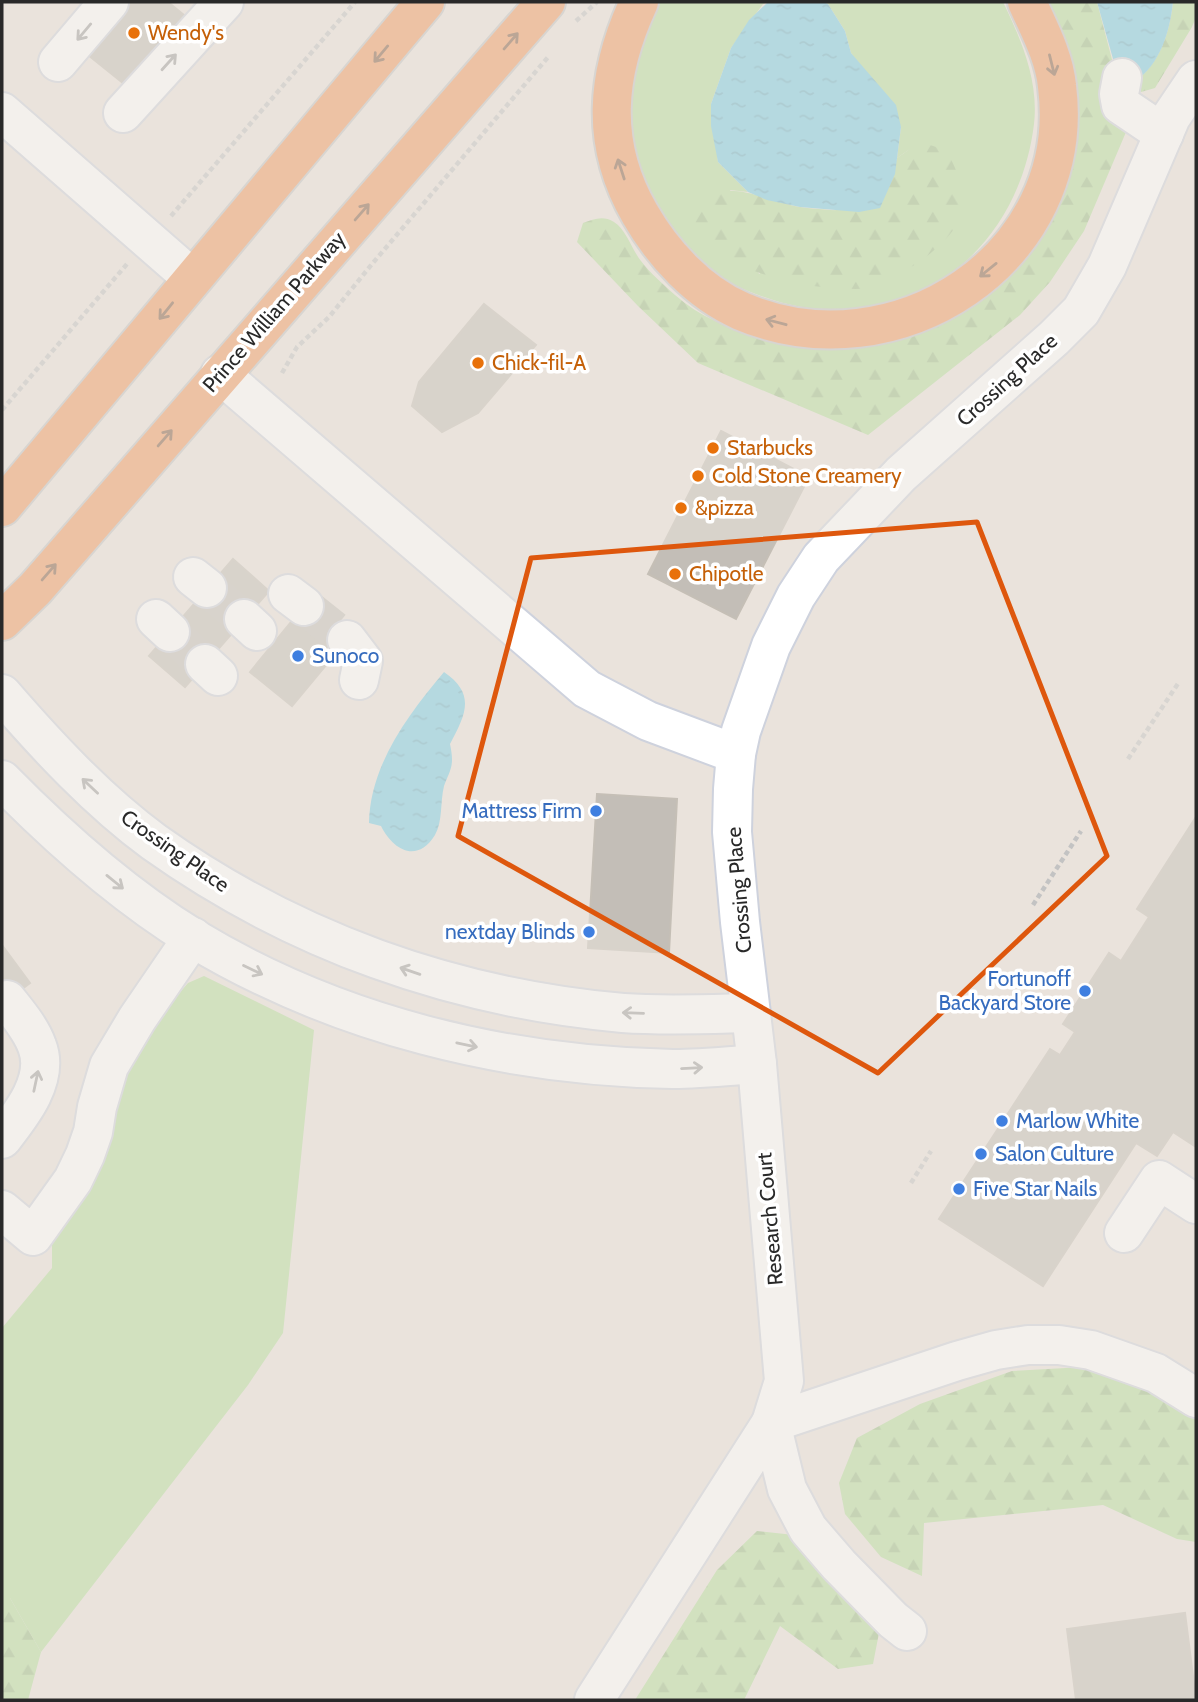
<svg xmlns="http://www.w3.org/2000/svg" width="1198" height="1702" font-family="Cabin,sans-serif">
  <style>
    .grass { fill: #b5dd9c }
    .forest { fill: url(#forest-firs) }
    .water { fill: url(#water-ripples) }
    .building { fill: #c3beb7; stroke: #c5bfb6; stroke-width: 2 }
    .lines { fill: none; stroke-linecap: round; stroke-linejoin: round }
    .minor-tunnel { stroke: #c3beb8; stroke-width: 38; stroke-dasharray: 38 19; stroke-linecap: butt }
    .minor-casing { stroke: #ced2dd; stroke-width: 42 }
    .highway-casing { stroke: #c3c3c3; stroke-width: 42 }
    .path { stroke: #c3c3c3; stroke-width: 4.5; stroke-dasharray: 5 3.5; stroke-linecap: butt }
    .minor { stroke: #fff; stroke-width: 38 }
    .highway { stroke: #f29960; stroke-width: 38 }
    .oneway { stroke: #9f9f9f }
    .oneway2 { stroke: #835b42 }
    .marked { fill: none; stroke: #de570d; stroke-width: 5; stroke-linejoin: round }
    .food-dot { fill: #e8710a; stroke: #fff; stroke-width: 2.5 }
    .shop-dot { fill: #3f7fe0; stroke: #fff; stroke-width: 2.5 }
    .labels { text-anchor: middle; stroke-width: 7; stroke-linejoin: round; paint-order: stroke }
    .food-label { font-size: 21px; fill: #c56008; stroke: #fff; text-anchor: start }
    .street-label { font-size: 21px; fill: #292929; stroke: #fff }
    .shop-label { font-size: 21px; fill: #366cbe; stroke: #fff; text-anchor: start }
  </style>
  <defs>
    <pattern id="forest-firs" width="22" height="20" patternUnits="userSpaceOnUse" patternTransform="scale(1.75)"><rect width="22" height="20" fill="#b5dd9c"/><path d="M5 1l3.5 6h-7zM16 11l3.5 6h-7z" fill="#9cbe86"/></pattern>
    <pattern id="water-ripples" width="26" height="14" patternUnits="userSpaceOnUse" patternTransform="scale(1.75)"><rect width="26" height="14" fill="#76cce5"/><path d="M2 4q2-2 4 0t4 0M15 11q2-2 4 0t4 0" fill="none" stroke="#66afc4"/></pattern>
  </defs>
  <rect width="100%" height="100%" fill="#eae3dc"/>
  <g class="grass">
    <path d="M651,2H768L763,4L731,48L711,104L718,162L748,192L730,190L759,274L910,149L897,158L901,127L851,53L845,31L828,4L824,2H1003C1021,39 1039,81 1034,124C1017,263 893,345 761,296C711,278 684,256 659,210C652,197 640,182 636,168C632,152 626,110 626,94C626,86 630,76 632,68C638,46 645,24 651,2Z"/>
    <polygon points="204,976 314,1030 283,1333 248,1385 41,1652 10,1598 2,1598 2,1328 52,1268 52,1238 138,1041 188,983"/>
  </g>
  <g class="forest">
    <path d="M1048,2H1097L1129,125L1084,231L1050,282L1020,315L868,435L698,363L638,306L577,242L583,223C594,219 603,215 614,222C626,229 632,250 641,261C650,273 664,285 675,295C718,334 790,346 846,346L1042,220Z"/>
    <path d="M1173,2H1196V17L1192,27L1155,88L1141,92L1135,81C1160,64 1170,31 1173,2Z"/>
    <path d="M926,144C947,149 950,155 958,175C960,183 965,193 965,201C964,239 898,281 864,288C856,290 846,288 838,288C782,286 739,268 692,239C689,224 689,223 697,209C717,172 769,202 800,207C820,210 840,210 859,212L895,174L897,158L910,149Z"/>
    <polygon points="1084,1367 1149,1387 1196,1418 1196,1542 1177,1539 1103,1505 924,1523 922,1576 881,1557 845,1514 839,1483 857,1438 920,1404 1012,1371"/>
    <polygon points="757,1531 794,1535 879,1633 873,1664 838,1669 780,1626 744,1700 635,1700 717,1570"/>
    <polygon points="2,1598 10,1598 41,1652 28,1700 2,1700"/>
  </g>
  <g class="water">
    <polygon points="768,2 824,2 828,4 845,31 851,53 896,105 901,127 895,174 880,208 859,212 800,207 767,200 748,192 718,162 711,126 711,104 731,48 749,20"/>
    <path d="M1097,2H1173C1170,31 1160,65 1135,81L1117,73Z"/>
    <path d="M444,672C476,694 466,714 450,744C451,749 452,754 452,760C452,770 447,777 444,786C440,802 443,821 435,835C417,864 393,850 381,826L369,823C370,765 408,715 444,672Z"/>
  </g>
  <g class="building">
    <polygon points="121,2 168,2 185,16 128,87 82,50"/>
    <polygon points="484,304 536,345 478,413 442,432 412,406 419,382"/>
    <polygon points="721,431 809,477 736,619 648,574"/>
    <polygon points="233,559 269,591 185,687 149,656"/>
    <polygon points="310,599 352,634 292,706 250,672"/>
    <polygon points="597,794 677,799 669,953 588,948"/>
    <polygon points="1196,817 1196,1147 1173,1132 1157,1156 1136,1143 1043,1286 939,1219 1050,1049 1060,1055 1075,1032 1063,1024 1109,953 1121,961 1149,917 1137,909"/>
    <polygon points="2,945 30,983 2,1004"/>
    <polygon points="1185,1613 1196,1700 1076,1700 1067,1629"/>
  </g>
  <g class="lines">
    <g class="minor-tunnel">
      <polyline points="207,588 244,619"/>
      <polyline points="304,606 347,640"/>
      <polyline points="170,632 205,664"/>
    </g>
    <g class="minor-casing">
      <g id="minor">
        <polyline points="58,62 109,2"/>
        <polyline points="1122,78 1119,94 1121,105 1164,134"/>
        <polyline points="2,112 192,278"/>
        <polyline points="123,113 224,2"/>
        <polyline points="220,374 587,689 648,721 736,754"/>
        <polyline points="193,577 207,588"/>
        <polyline points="288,594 304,606"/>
        <polyline points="156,619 170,632"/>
        <polyline points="244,619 257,631"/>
        <polyline points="347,640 363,661 359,680"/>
        <polyline points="205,664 218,676"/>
        <path d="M2,694C47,746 98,801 154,842C293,941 453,998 623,1013C665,1016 708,1014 750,1013"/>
        <path d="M2,780C59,838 123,895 193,938C337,1025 506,1066 673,1069C701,1069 729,1066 757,1064"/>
        <path d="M2,1139C21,1115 50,1079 37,1046C31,1029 18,1014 7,1000"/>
        <polyline points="2,1210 33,1236 73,1180 85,1155 93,1132 97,1107 109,1066 137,1019 193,937"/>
        <polyline points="1124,1233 1159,1180 1196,1204"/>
        <polyline points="907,1631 893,1620 839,1565 808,1529 787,1489 771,1423 784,1381 757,1064 740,922 732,832 733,789 736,754 741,731 771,646 796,596 821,558 901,474 1054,338 1081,311 1107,266 1171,117 1196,80"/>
        <polyline points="594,1700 771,1423 957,1361 996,1350 1028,1345 1059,1345 1091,1350 1156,1373 1196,1398"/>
      </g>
    </g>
    <g class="highway-casing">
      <g id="highway">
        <path d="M639,2C606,73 599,143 640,214C663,254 698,292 741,311C895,377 1079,258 1057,86C1054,56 1039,29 1027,2"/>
        <polyline points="2,507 425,2"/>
        <polyline points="2,621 35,589 546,2"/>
      </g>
    </g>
    <g class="path">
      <polyline points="576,21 597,2"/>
      <polyline points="171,216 355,2"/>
      <polyline points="282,373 297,347 329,317 372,264 549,56"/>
      <polyline points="2,410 127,264"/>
      <polyline points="1128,759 1179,682"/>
      <polyline points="1033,905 1081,831"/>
      <polyline points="911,1183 931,1151"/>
    </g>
    <use href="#minor" class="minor"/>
    <use href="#highway" class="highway"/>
  </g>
  <defs><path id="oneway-shaft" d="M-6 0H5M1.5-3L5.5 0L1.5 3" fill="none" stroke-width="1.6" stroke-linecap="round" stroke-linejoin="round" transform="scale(1.75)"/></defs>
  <g class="oneway">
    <use href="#oneway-shaft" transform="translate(84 32) rotate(130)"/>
    <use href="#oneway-shaft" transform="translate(169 62) rotate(-48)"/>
    <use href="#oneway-shaft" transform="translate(90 786) rotate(-137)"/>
    <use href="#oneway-shaft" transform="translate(115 882) rotate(39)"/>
    <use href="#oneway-shaft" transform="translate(253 970) rotate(26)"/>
    <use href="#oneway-shaft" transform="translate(410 971) rotate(-161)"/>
    <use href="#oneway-shaft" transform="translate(633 1013) rotate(-178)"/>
    <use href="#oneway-shaft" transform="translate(467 1045) rotate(12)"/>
    <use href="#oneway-shaft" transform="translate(692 1068) rotate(-3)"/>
    <use href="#oneway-shaft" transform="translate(36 1081) rotate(-78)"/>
  </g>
  <g class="oneway2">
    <use href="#oneway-shaft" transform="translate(511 41) rotate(-49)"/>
    <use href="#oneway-shaft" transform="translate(381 54) rotate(130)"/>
    <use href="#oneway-shaft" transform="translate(1052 65) rotate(76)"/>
    <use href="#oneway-shaft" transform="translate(621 169) rotate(-108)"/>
    <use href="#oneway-shaft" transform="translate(362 212) rotate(-49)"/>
    <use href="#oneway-shaft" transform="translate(988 270) rotate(141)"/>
    <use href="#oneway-shaft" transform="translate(166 311) rotate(129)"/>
    <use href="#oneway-shaft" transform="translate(776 322) rotate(-165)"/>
    <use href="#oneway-shaft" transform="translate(165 438) rotate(-49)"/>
    <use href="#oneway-shaft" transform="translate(49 572) rotate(-49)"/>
  </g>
  <path d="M0 0H1198V1702H0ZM977,522L1107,856L878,1073L458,836L531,558Z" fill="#eae3dc" fill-opacity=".55" fill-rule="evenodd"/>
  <path class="marked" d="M977,522L1107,856L878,1073L458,836L531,558Z"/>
  <g class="food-dot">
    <circle cx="134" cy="33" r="7"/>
    <circle cx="478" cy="363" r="7"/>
    <circle cx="713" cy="448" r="7"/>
    <circle cx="698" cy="476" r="7"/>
    <circle cx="681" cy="508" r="7"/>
    <circle cx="675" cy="574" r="7"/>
  </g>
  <g class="shop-dot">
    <circle cx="298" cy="656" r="7"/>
    <circle cx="596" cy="811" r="7"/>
    <circle cx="589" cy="932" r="7"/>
    <circle cx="1085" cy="991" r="7"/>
    <circle cx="1002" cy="1121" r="7"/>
    <circle cx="981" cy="1154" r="7"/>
    <circle cx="959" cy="1189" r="7"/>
  </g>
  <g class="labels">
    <g class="food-label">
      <text x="148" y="40">Wendy's</text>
      <text x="492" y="370">Chick-fil-A</text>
      <text x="727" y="455">Starbucks</text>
      <text x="712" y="483">Cold Stone Creamery</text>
      <text x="695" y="515">&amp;pizza</text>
      <text x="689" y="581">Chipotle</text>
    </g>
    <g class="street-label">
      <text transform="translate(274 312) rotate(-49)" y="7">Prince William Parkway</text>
      <text transform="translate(1007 380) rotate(-42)" y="7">Crossing Place</text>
      <text transform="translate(175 851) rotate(35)" y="7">Crossing Place</text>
      <text transform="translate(739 890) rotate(-95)" y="7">Crossing Place</text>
      <text transform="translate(770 1219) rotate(-95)" y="7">Research Court</text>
    </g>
    <g class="shop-label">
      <text x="312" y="663">Sunoco</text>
      <text x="582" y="818" text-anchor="end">Mattress Firm</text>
      <text x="575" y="939" text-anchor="end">nextday Blinds</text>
      <text x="1071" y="986" text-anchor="end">Fortunoff<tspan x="1071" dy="24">Backyard Store</tspan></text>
      <text x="1016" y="1128">Marlow White</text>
      <text x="995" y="1161">Salon Culture</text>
      <text x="973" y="1196">Five Star Nails</text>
    </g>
  </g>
  <rect width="1198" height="1702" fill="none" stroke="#292929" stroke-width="7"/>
</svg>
